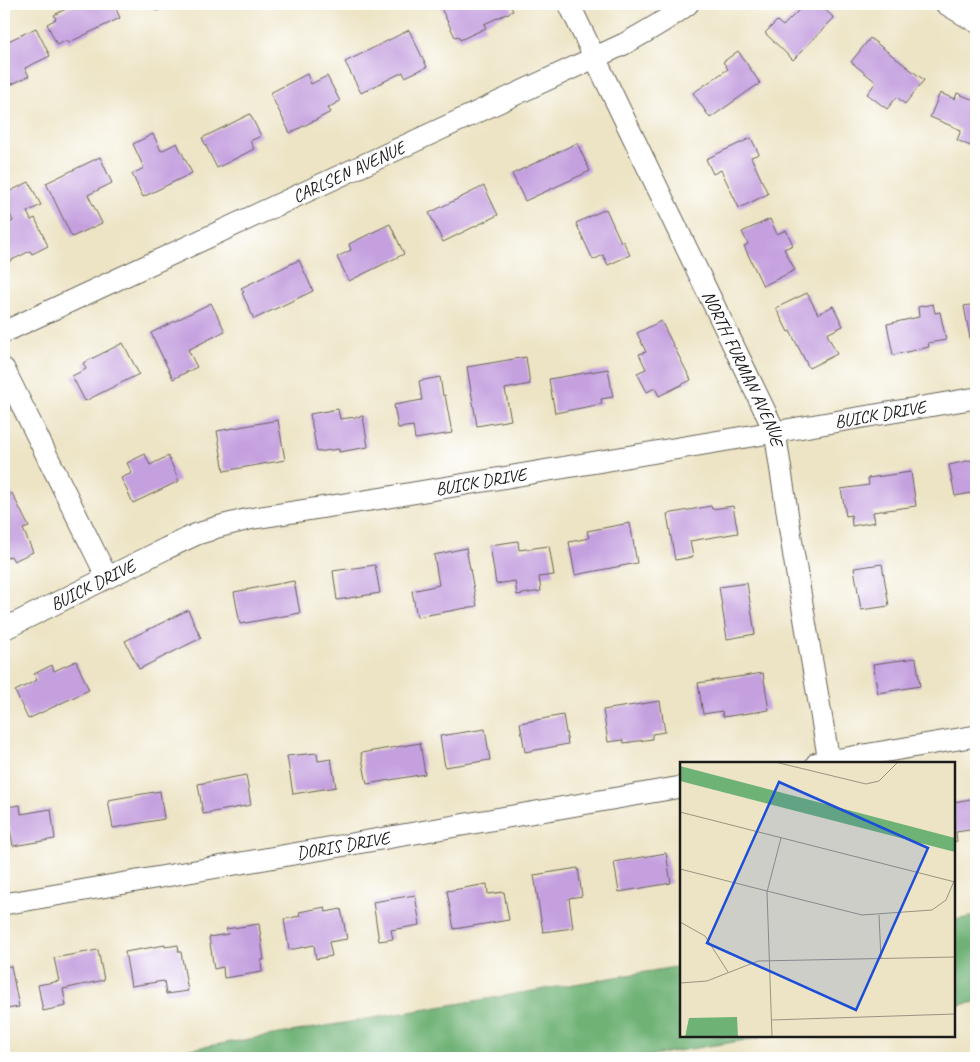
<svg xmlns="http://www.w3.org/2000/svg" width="980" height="1062" font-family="Caveat,sans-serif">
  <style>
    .forest { fill: #6fb276; stroke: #466749 }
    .building { fill: #c5a0df }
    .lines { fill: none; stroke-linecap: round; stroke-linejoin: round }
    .minor-casing { stroke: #656257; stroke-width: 23 }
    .minor { stroke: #fff; stroke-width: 21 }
    .labels { text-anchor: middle; stroke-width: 4; stroke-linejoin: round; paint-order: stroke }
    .street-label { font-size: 18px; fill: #1c1c1c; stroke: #fff }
    .inset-road { fill: none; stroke: #999481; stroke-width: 1 }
    .view { fill: #1d4ed8; fill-opacity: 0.15; stroke: #1d4ed8; stroke-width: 2.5 }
    .inset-edge { fill: none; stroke: #1c1c1c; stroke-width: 2.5 }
  </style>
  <rect width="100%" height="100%" fill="#fff"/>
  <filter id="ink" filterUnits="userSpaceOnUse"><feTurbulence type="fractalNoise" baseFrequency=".02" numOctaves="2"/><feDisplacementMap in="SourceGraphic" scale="10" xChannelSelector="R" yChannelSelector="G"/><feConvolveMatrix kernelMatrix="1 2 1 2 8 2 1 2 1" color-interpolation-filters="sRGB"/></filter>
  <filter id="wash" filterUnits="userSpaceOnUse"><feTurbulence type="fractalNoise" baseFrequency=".0096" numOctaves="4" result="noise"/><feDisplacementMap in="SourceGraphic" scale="20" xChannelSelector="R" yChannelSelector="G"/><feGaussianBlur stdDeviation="1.12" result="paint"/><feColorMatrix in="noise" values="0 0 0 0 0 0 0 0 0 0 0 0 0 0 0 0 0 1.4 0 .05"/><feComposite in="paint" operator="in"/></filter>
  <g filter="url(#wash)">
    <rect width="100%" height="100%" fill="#ede4c5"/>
    <g class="forest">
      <polygon points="976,916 976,1002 954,1006 954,920"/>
      <polygon points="681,966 681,1036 771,1036 635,1058 137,1058"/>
    </g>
    <g id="blocks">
      <g class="building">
        <polygon points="76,4 114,4 120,18 68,43 67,40 57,45 47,24 56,19 54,15"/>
        <polygon points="152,4 171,4 156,11"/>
        <polygon points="439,4 509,4 513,11 484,24 486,28 460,40 458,36 455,37"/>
        <polygon points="805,4 819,4 834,18 793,60 765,33 777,21 783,26"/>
        <polygon points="36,28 50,56 25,68 29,76 10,85 6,77 4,78 4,43"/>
        <polygon points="409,30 427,67 405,77 403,72 361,93 345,62"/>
        <polygon points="870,38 924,80 905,104 897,97 887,109 867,94 876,82 851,62"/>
        <polygon points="738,51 760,83 710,118 693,93 728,69 723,62"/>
        <polygon points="307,74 311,84 327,76 340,101 328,108 331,112 290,133 270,93"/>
        <polygon points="940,93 955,99 957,93 976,101 976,138 973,137 970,146 957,140 961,130 930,117"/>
        <polygon points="250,114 261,136 250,141 254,149 217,168 202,138"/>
        <polygon points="153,134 161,151 177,143 192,173 143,197 132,174 144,168 133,144"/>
        <polygon points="751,138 759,154 751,157 768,194 739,208 721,170 713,174 706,159"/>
        <polygon points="577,143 590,171 525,201 512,174"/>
        <polygon points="100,157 112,183 88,195 102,223 72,237 46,183"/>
        <polygon points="29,182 41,205 27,212 31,220 35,218 48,246 32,254 30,251 4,264 4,226 13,221 4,202 4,194"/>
        <polygon points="484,186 498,215 443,242 429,213"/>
        <polygon points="606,209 621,242 623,241 630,255 608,265 603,255 593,260 576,223"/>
        <polygon points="770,219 777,234 786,230 793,245 784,249 795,270 763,286 744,246 748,244 742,232"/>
        <polygon points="390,224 404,254 349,281 337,257 351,250 349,244"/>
        <polygon points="299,260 313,291 254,319 242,293 244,292 241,288"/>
        <polygon points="807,293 818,314 833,306 843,326 827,334 837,354 809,368 790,331 788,332 776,308"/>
        <polygon points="211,303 225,331 188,350 197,367 173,379 151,333"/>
        <polygon points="933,304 935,313 940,312 946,340 928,343 929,347 893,355 887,324 919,317 918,307"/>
        <polygon points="976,304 976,336 970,338 964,306"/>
        <polygon points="661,321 691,380 659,396 655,388 647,392 637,373 646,369 639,354 646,352 637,333"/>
        <polygon points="123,343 139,374 85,401 72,376 86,369 83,363"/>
        <polygon points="526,357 530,384 505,389 511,420 477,426 467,367"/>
        <polygon points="608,369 613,397 601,399 602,404 555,413 549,379"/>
        <polygon points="440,377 443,396 445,395 452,433 415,439 413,426 398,428 394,405 422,400 419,381"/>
        <polygon points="338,409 340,419 363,416 368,447 339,452 339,449 317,452 310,414"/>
        <polygon points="278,420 285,460 224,471 217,431"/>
        <polygon points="145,454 150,465 168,456 179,481 133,503 121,478 132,473 127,463"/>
        <polygon points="976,459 976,492 955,496 949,465"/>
        <polygon points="911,472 916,506 873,512 875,522 852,526 851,515 846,516 841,489 869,485 868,478"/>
        <polygon points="12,493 29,527 23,529 33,552 14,561 11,556 4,559 4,497"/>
        <polygon points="711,506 712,509 733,506 738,533 690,541 693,557 675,560 667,514"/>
        <polygon points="630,523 637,563 575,575 569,542 589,538 587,531"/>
        <polygon points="518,541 519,550 549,546 554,575 539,577 541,591 517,595 515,581 496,584 490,545"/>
        <polygon points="466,548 477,606 417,617 412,591 439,585 434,555"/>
        <polygon points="882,564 889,606 861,610 854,568"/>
        <polygon points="375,565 380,593 337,600 333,571"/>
        <polygon points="294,581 300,613 240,624 234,592"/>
        <polygon points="747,583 755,634 727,639 719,587"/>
        <polygon points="188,610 201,638 139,669 125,641"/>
        <polygon points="916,658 920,686 878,693 873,664"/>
        <polygon points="76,661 89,690 28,719 15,691 37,680 34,674 52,665 54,671"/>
        <polygon points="763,673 769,710 723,717 722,711 703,714 698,683"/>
        <polygon points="660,701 665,732 652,734 652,739 624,743 623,740 608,742 603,710"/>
        <polygon points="563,715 568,744 525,752 520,723"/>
        <polygon points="485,729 490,760 445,767 440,736"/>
        <polygon points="420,743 425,774 367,784 361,753"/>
        <polygon points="317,753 318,761 331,759 336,787 293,794 287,756"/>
        <polygon points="246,775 251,805 203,814 198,784"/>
        <polygon points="160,791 164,819 113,828 108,800"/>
        <polygon points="976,798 976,829 956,832 957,841 954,842 954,802"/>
        <polygon points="20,805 21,814 51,809 55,839 13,846 6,807"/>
        <polygon points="666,853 671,883 619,892 614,862"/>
        <polygon points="578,868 582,896 569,898 573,928 543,932 534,875"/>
        <polygon points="487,884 488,894 504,892 509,920 454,929 447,891"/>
        <polygon points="415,895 420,925 391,930 393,939 379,941 373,902"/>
        <polygon points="325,907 326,912 341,909 347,939 329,942 332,956 316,959 314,945 289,950 284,919 300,916 299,912"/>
        <polygon points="259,924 264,960 261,960 262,972 224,978 223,967 214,969 209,937 228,934 226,929"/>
        <polygon points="165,945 165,947 178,945 179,952 181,952 188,991 166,994 164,981 131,986 125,952"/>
        <polygon points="98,950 104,980 63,989 66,1006 43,1011 38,985 59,981 54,958"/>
        <polygon points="11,966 19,1007 6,1009 4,997 4,967"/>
      </g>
    </g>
  </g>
  <g filter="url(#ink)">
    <use href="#blocks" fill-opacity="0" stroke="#656257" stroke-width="1"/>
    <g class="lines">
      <g class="minor-casing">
        <g id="minor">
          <path id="s1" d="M569,4L775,432L794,557L829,761"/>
          <polyline points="946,4 976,22"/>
          <path id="s2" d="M4,332L624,44C646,32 669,19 688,4"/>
          <polyline points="4,369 107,577"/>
          <path id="s3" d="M4,629L167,548L197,534L207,531L217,527L249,519L383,498L976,398"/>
          <polyline points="817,763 976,736"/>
          <path id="s4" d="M4,904L681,787"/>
        </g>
      </g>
      <use href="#minor" class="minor"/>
    </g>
  </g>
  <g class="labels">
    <g class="street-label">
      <text dy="6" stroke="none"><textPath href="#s2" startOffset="380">CARLSEN AVENUE</textPath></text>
      <text dy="6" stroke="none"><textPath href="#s1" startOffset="404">NORTH FURMAN AVENUE</textPath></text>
      <text dy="6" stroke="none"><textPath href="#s3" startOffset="909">BUICK DRIVE</textPath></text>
      <text dy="6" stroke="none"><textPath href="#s3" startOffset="504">BUICK DRIVE</textPath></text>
      <text dy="6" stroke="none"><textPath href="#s3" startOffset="99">BUICK DRIVE</textPath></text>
      <text dy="6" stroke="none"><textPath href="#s4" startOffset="344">DORIS DRIVE</textPath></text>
    </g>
  </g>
  <g transform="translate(680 762)">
    <rect width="275" height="275" fill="#ede4c5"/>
    <path d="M0,4L275,76V90L0,19ZM57,255L58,275H5L9,256Z" fill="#6fb276"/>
    <path class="inset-road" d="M95,0L186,22L199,19L218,0M0,50L275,120M0,107L182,153L252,148L266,138L274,119M199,153L201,197M0,160L25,174L48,210M0,221L27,219L78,199L275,195M92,258L275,252M92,275L87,130L101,76"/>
    <path class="view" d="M99,20L248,86L176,248L27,181Z"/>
    <rect width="275" height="275" class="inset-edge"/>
  </g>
  <rect width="980" height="1062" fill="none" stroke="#fff" stroke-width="20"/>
</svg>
